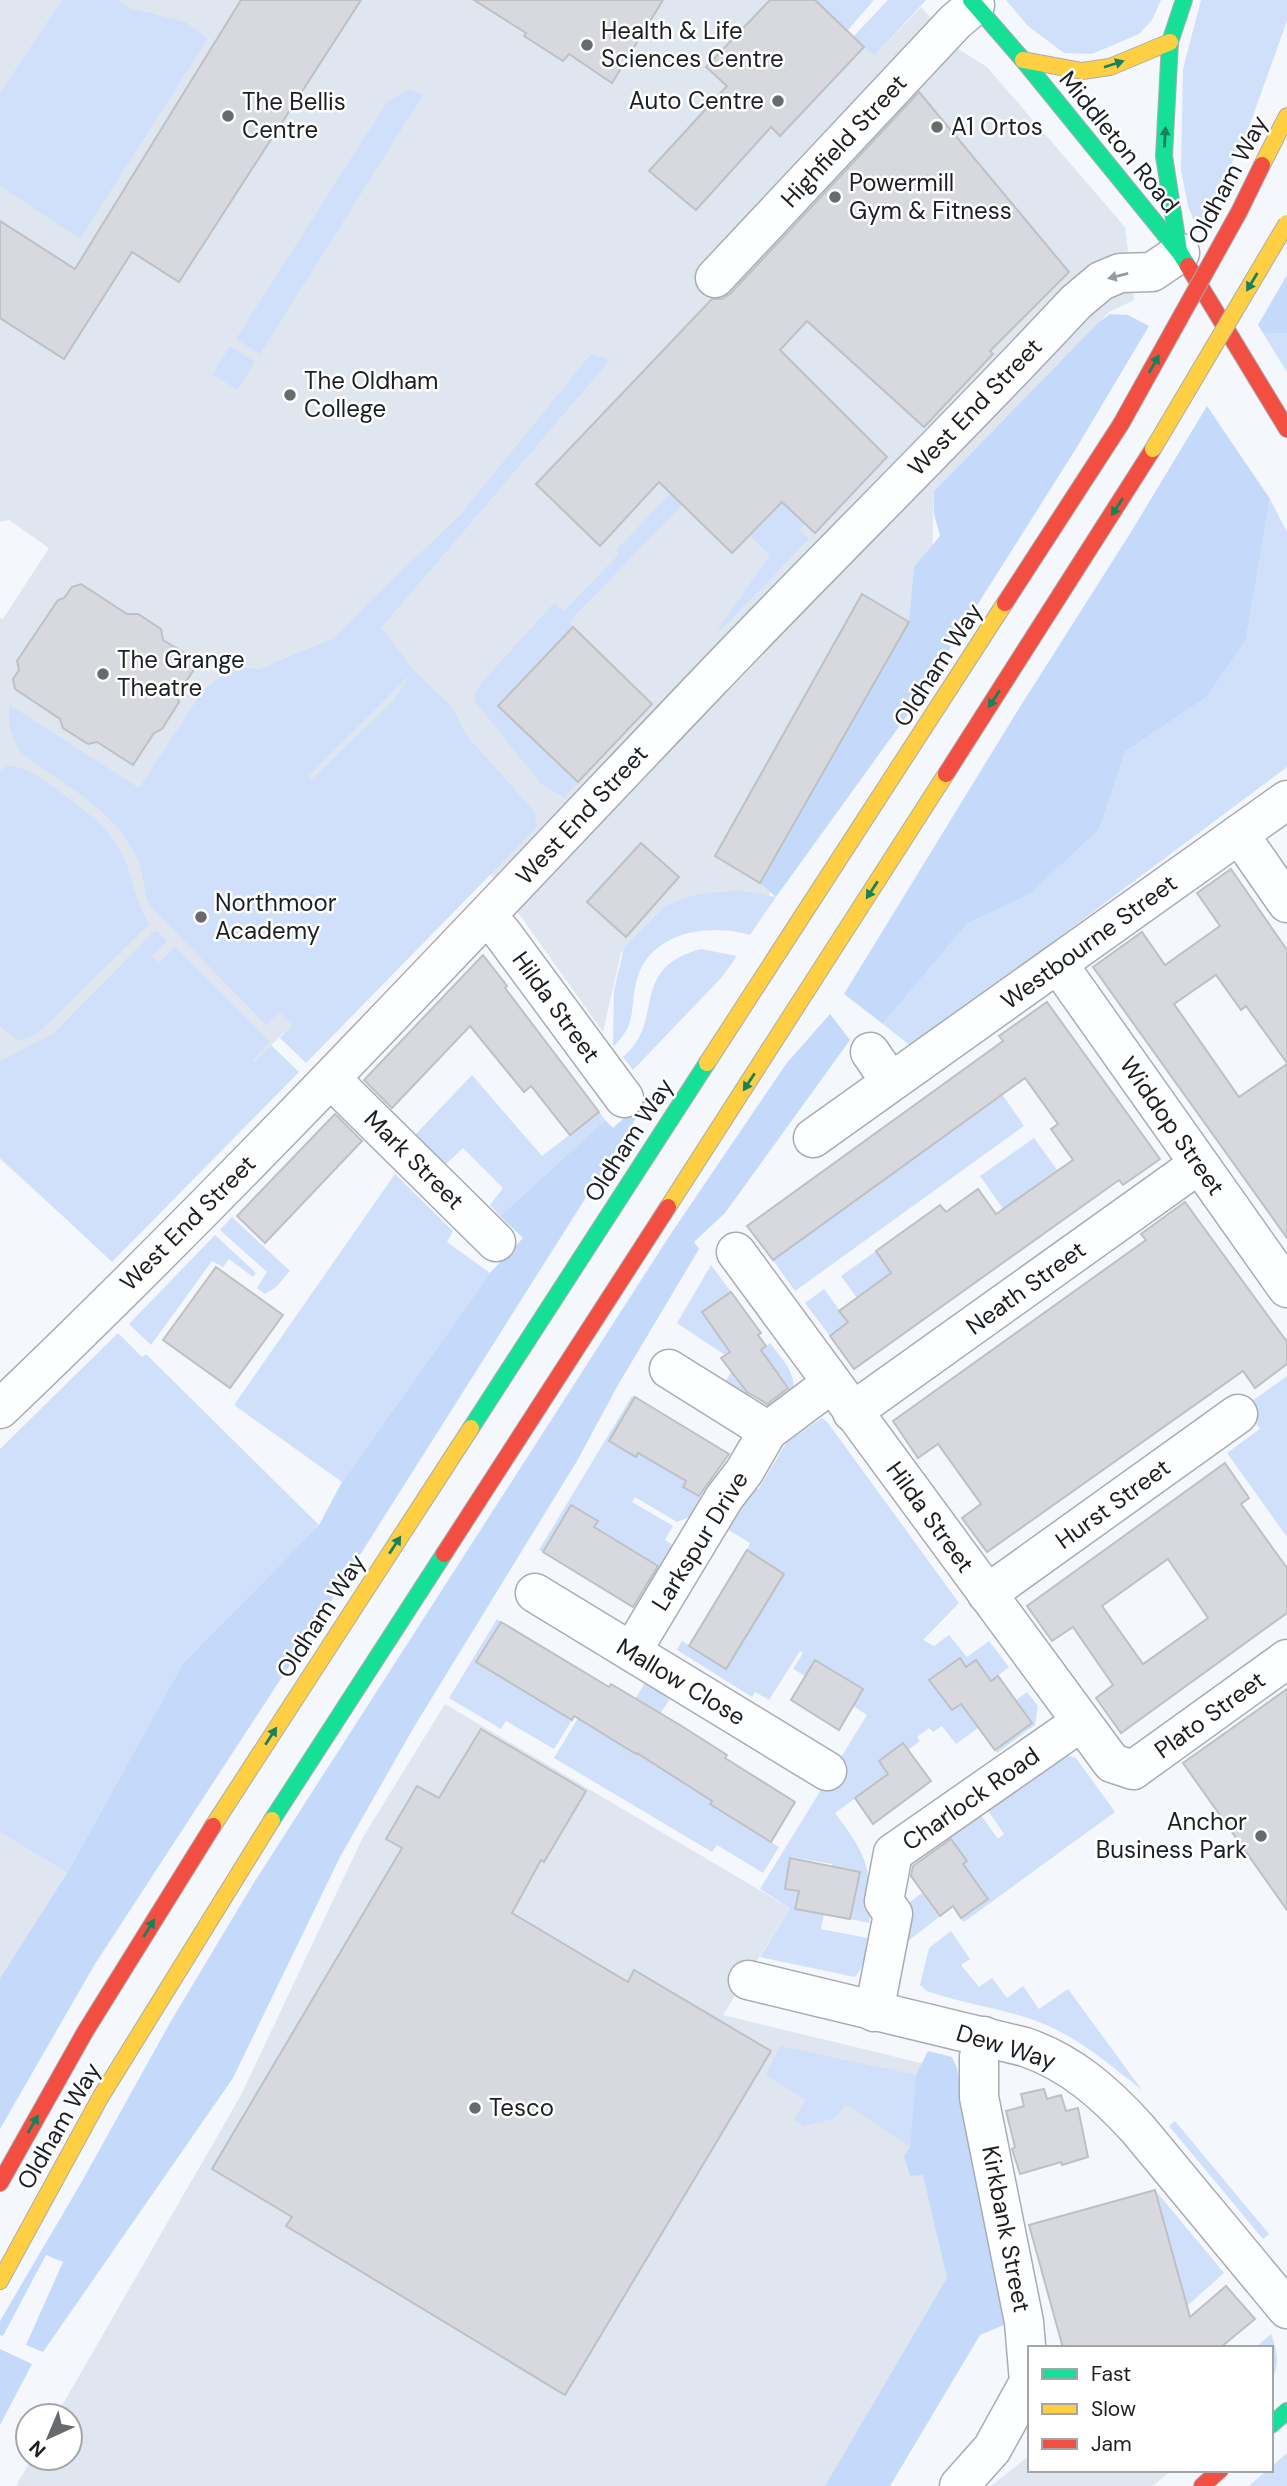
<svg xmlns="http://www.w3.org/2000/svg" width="1287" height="2486" font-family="'DM Sans',sans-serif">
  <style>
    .built { fill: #e0e6ef; fill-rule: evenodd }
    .green { fill: #d0e0fa; fill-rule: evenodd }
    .forest { fill: #c5dafa }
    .building { fill: #d7d9de; stroke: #bec1c4; stroke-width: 2; fill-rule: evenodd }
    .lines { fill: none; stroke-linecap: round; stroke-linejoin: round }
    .street-casing { stroke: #a9acb0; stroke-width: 41 }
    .fast-casing { stroke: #a9acb0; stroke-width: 18 }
    .slow-casing { stroke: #a9acb0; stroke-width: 18 }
    .jam-casing { stroke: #a9acb0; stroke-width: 18 }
    .street { stroke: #fdfeff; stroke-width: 38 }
    .fast { stroke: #16e098; stroke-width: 16 }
    .slow { stroke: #ffcf43; stroke-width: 16 }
    .jam { stroke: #f24e42; stroke-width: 16 }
    .slow-bridge-casing { stroke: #a9acb0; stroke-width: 18; stroke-linecap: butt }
    .jam-bridge-casing { stroke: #a9acb0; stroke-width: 18; stroke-linecap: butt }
    .slow-bridge { stroke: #ffcf43; stroke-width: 16 }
    .jam-bridge { stroke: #f24e42; stroke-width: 16 }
    .oneway { fill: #19805d }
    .oneway2 { fill: #989a9c }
    .poi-dot { fill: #686b6e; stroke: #fff; stroke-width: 2.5 }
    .labels { text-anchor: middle; stroke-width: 5; stroke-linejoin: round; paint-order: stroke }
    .poi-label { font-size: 24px; fill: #1c1f22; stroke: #fff; text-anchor: start }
    .street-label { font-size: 24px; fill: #1c1f22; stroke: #fff }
  </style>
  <rect width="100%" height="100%" fill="#f4f7fc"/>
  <g class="built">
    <path d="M0,0H815L874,56L921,7L960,50L987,67L1125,227L1134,300L1109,312L934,491L931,600L761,910L643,931L621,953L603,1032L492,876L471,850L255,1061L66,1219L0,1159V618L3,619L49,548L9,520L0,522ZM381,628L205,688L233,666L259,669L323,642Z"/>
    <polygon points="445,1704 790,1908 723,2015 954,2071 980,2299 875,2486 16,2486 32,2458 70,2458 70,2416 56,2416 241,2095 363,1837"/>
    <polygon points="0,1832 67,1873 0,1978"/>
    <polygon points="1030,2455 1030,2470 1172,2470 1153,2486 991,2486"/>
  </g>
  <g class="green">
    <polygon points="62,0 119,0 130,8 185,22 208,38 80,239 0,186 0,93"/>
    <polygon points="815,0 874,0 847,31"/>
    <polygon points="888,0 926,0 874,56 853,37"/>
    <polygon points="1006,0 1161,0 1152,20 1139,34 1092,54 1064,53 1028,26"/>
    <polygon points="1201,0 1287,0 1287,21 1250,124 1199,233 1188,206 1181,170 1183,69"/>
    <polygon points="410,89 423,95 260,354 236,339 387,102"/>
    <polygon points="1263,333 1287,333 1287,372"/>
    <polygon points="230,346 255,362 237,390 213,374"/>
    <path d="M591,354L610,360L381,628L414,670L453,708L466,735L534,811L537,827L306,1063L280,1038L292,1025L279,1012L266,1025L149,905C143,890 144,872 137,857C110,805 64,786 20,752C12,737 6,722 10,705L139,788L204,689L233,666L259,669L323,642L334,639L369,602L460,515ZM410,675L395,699L311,780L308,777Z"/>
    <polygon points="670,494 682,505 569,622 573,627 498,706 578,782 564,797 541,784 474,700 476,692 483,681 554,603 564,611 619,554 616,550"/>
    <polygon points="1270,499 1287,532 1287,767 912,1047 883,1024 967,924 1030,894 1099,830 1125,752 1207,697 1246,640"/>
    <polygon points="782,501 805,524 799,530 809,539 724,627 717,631 770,555 749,535"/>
    <path d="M8,766C30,768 38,777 56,789C85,810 116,832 128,868C134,888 138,905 149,924L48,1024L34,1035L18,1041L0,1026V770Z"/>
    <path d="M740,890L776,897L750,935C710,923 653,931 638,976C628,1006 640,1021 613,1047L614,990L624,948L665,906L694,895Z"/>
    <polygon points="154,931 158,932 167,941 152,956 159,963 175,947 270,1042 253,1060 255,1061 271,1045 299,1072 112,1262 0,1157 0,1061 53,1034"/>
    <path d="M701,949L737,956L722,977L633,1070L623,1057C667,1020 627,969 701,949Z"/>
    <polygon points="472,1075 542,1156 599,1112 605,1120 500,1216 490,1205 503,1188 463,1148 446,1164 415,1135"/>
    <polygon points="1002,1094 1024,1126 795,1291 773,1260"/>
    <polygon points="1034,1138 1058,1171 1004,1210 980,1176"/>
    <polygon points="395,1174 453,1231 447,1242 490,1273 342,1482 234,1405"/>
    <polygon points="232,1217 290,1271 276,1287 265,1294 257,1288 267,1272 220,1230"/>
    <polygon points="215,1235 256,1273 253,1277 229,1259 223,1267 212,1261 151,1345 129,1324"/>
    <polygon points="876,1251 900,1284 865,1309 841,1276"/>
    <polygon points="711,1265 731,1292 702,1313 730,1351 725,1355 677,1323"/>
    <polygon points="824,1289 848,1322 830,1336 805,1303"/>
    <polygon points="118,1333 142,1357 146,1354 319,1525 183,1663 67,1873 0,1832 0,1449"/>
    <path d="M770,1343C781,1358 796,1371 793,1391L763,1413L722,1387L732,1371L760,1409L788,1389L761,1350Z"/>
    <polygon points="1287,1376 1287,1537 1227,1453 1260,1429 1244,1407"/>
    <polygon points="632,1396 635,1397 636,1456 638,1453 686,1481 683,1487 706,1500 697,1514 677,1522 635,1497 632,1502 673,1526 665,1540 678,1548 665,1570 594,1527 597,1521 543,1552 539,1550"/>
    <path d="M822,1418L828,1423L959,1603L923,1640L934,1646L949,1635L967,1657L989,1641L1009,1667L991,1681L976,1660L966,1667L959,1658L930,1680L952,1710L961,1704L978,1728L956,1744L942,1726L933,1732L929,1728L917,1737L920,1741L908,1750L902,1743L879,1760L888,1774L835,1813C849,1832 865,1851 868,1876C870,1886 866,1898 864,1908L870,1916L869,1923L850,1919L860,1872L832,1867V1864L791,1857L785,1888L799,1891L796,1909L824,1914L821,1929L867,1938C865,1952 865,1967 855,1977L760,1957L790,1908L760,1889L867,1715L853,1706L863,1689L816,1660L805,1676L793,1669L803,1653L800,1651L769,1700L755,1692L752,1697L677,1650L682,1641L726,1668L784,1574L747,1550L750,1543L727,1529L750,1492L759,1488L787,1442Z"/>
    <polygon points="497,1619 501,1622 476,1662 572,1720 554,1749 506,1721 501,1729 449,1698"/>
    <polygon points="652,1672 673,1694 660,1714 635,1699"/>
    <polygon points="1027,1692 1038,1706 1035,1725 997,1753 995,1750 1032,1723 1015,1701"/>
    <polygon points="589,1700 587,1724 635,1754 647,1736 656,1765 703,1794 733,1767 710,1804 779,1847 763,1873 717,1845 712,1852 554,1758"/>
    <polygon points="1059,1753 1076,1758 1115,1812 964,1922 961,1918 963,1864 966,1861 950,1838 968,1825 963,1818 976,1808 998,1839 1004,1834 984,1805"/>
    <polygon points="922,1893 939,1917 908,1941 911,1920 902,1908"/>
    <path d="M951,1931L970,1959L961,1965L979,1987L992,1978L1007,1998L1023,1986L1039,2009L1068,1989L1142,2090C1114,2068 1086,2044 1053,2028C1013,2009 969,2006 927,1991L920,1985L929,1948Z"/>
    <polygon points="780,2046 916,2075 910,2147 846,2104 834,2119 804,2126 794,2119 806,2100 766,2075"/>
    <polygon points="1175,2121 1269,2234 1263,2239 1169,2126"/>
    <polygon points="1155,2190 1224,2273 1187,2306"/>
    <path d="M1271,2334C1278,2352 1280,2365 1271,2382V2348H1255Z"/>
    <polygon points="1287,2453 1287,2486 1249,2486 1267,2470 1271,2470 1271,2467"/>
  </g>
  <g class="forest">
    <polygon points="1287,275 1287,333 1263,333 1258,325"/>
    <polygon points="1110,314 1128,315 1149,326 1077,447 911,710 776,897 760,883 909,622 914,567 940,536 934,514 934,491 1098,323"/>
    <polygon points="1207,406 1270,499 1246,640 1207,697 1125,752 1099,830 1030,894 967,924 883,1024 844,994 1018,710 1131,532"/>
    <polygon points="830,1014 850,1040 725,1213 694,1242 699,1249 618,1385 577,1461 414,1727 340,1857 233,2078 43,2352 26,2345 63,2262 46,2255 3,2336 0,2335 0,2321 81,2183 171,2021 253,1884 670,1235 786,1064"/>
    <polygon points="652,1093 310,1634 95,1964 0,2129 0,1978 67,1873 183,1663 319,1525 342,1482 490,1273 523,1238 500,1216 605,1120 613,1128"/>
    <polygon points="928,2051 952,2057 957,2068 1004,2325 980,2335 890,2486 825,2486 947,2278 923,2175 910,2176 904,2156 910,2147 916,2075"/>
    <polygon points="0,2349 32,2364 0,2425"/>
  </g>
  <g class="building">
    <polygon points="241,0 361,0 179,282 132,252 64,359 0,318 0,221 75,269"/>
    <polygon points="474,0 663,0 612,83 569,54 563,61 524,36 526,33"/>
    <polygon points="770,0 815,0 864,47 780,136 771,127 696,210 649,171 727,86 706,67"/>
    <polygon points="919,92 1069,272 990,351 993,354 924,427 807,321 780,350 887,457 815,533 782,502 732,553 659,482 600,546 536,484 712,299 722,299 731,293"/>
    <polygon points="81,584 127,614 138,614 161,629 163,640 199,662 177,695 179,702 162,729 154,733 133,765 97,742 88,744 63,728 60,719 15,689 13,679 19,670 17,661 58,600 64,598 72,587"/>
    <polygon points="862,594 909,622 760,883 715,856"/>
    <polygon points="573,627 652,704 578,782 498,706"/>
    <polygon points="641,843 679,877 626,937 587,902"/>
    <polygon points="1231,869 1287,950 1287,1063 1246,1006 1241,1010 1216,975 1174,1004 1239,1097 1287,1064 1287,1238 1093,967 1142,932 1165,965 1220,926 1197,893"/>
    <polygon points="483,955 507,986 505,988 599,1112 570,1135 531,1086 524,1092 470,1026 392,1108 364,1080"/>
    <polygon points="1047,1002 1160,1159 1123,1185 1119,1180 854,1369 830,1336 848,1322 839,1311 891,1273 876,1251 940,1205 946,1212 978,1189 996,1214 1073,1160 1051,1129 1058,1124 1025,1078 773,1260 747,1226 1003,1041 999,1036"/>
    <polygon points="335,1114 362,1141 265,1243 237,1216"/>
    <polygon points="1185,1202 1287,1342 1287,1364 1255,1388 1243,1371 987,1552 962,1518 981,1504 938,1444 918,1458 893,1421 1146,1240 1141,1234"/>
    <polygon points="216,1267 283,1315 230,1388 163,1340"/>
    <polygon points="731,1292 761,1333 758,1335 766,1346 761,1350 788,1388 767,1404 747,1392 721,1358 730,1352 702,1312"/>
    <polygon points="635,1397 729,1454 699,1496 683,1487 686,1481 638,1453 636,1457 609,1441"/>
    <path d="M1225,1463L1249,1498L1241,1504L1287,1568V1613L1121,1733L1096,1698L1113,1685L1073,1627L1052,1641L1027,1606ZM1168,1559L1208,1618L1143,1664L1102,1606Z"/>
    <polygon points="571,1505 598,1521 594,1527 658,1566 633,1607 543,1552"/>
    <polygon points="747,1550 784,1574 726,1669 689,1646"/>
    <polygon points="501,1622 609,1687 611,1684 680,1725 727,1755 725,1758 795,1802 771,1842 710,1804 712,1801 637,1753 636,1754 574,1716 572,1720 476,1662"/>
    <polygon points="960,1658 966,1667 976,1660 991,1681 998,1676 1032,1723 995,1750 961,1704 952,1710 929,1680"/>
    <polygon points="815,1660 863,1689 839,1730 791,1700"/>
    <polygon points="1287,1689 1287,1910 1183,1763"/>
    <polygon points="481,1729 586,1791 544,1862 541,1860 512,1913 628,1982 634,1970 771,2051 565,2395 286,2226 292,2217 212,2169 402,1848 386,1839 417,1786 439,1798"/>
    <polygon points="903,1743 931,1781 873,1824 855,1798 888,1774 879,1761"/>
    <polygon points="951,1839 967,1861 963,1864 988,1899 961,1918 953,1906 940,1916 911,1876 913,1866"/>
    <polygon points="790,1858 860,1872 850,1919 795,1909 799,1891 785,1889"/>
    <polygon points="1044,2089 1047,2099 1061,2095 1066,2111 1078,2108 1088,2157 1062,2165 1061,2162 1020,2174 1012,2149 1015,2147 1006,2111 1024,2106 1021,2094"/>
    <polygon points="1155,2190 1190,2317 1226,2286 1255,2319 1220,2348 1063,2348 1029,2225"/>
  </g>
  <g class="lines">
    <g class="street-casing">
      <g id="street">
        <polyline points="715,278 955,22 975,5"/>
        <polyline points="1239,834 1287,903"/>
        <polyline points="487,916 502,933 624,1098"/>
        <polyline points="1058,964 1287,1288"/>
        <polyline points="870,1052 890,1081"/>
        <polyline points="331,1079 496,1242"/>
        <polyline points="813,1138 1287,800"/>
        <polyline points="736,1252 1112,1763 1133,1770 1287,1659"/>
        <polyline points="669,1369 768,1431"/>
        <path d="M0,1409C245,1175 475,926 709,681C830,554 956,431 1076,302L1101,281L1120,273L1152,272L1180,253"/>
        <polyline points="852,1412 1199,1164"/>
        <polyline points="535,1593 827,1771"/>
        <polyline points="987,1594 1238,1414"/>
        <polyline points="632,1651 724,1498 744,1472 768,1431 832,1383"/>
        <path d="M748,1980L1025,2047C1071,2063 1104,2092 1137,2128L1287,2309"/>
        <polyline points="874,2012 893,1914 884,1901 893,1853 1081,1722"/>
        <polyline points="959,2486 992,2449 1029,2382 1024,2322 979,2097 979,2057 984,2036"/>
      </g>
    </g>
    <g class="fast-casing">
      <g id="fast">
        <polyline points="971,0 1023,60 1180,253 1188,266"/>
        <polyline points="1179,251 1164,156 1170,42 1184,0"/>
        <polyline points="471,1428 707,1063"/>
        <polyline points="272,1820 444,1554"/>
        <polyline points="1271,2425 1287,2411"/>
      </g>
    </g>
    <g class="slow-casing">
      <g id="slow">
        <polyline points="1023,60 1082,71 1110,67 1170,42"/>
        <polyline points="1262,165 1287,116"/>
        <polyline points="707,1063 1005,603"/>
        <polyline points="668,1207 946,774"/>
        <polyline points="213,1826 471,1428"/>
        <polyline points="0,2281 100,2098 272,1820"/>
      </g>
    </g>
    <g class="jam-casing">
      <g id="jam">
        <polyline points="1188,266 1287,429"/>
        <polyline points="1005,603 1121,424"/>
        <polyline points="946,774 1153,449"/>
        <polyline points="444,1554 668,1207"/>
        <polyline points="0,2183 85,2032 213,1826"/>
        <polyline points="1202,2486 1220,2470"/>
      </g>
    </g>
    <use href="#street" class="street"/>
    <use href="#fast" class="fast"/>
    <use href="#slow" class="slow"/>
    <use href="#jam" class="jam"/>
    <g class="slow-bridge-casing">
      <polyline id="slow-bridge" points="1153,449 1287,223"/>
    </g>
    <g class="jam-bridge-casing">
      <polyline id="jam-bridge" points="1121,424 1239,212 1262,165"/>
    </g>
    <use href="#slow-bridge" class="slow-bridge"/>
    <use href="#jam-bridge" class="jam-bridge"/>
  </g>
  <defs><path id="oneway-solid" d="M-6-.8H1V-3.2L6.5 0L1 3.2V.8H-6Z" transform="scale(1.75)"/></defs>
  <g class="oneway">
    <use href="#oneway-solid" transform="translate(1114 64) rotate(-18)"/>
    <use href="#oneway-solid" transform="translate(1165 137) rotate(-87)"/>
    <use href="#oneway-solid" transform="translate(1252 282) rotate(121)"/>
    <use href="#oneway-solid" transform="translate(1154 364) rotate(-61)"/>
    <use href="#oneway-solid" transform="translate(1117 507) rotate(123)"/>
    <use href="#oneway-solid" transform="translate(994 699) rotate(123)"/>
    <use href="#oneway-solid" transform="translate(872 890) rotate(123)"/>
    <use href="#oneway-solid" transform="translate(749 1082) rotate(123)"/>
    <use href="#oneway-solid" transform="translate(395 1545) rotate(-57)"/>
    <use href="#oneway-solid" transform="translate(271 1736) rotate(-57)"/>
    <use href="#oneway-solid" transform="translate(149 1928) rotate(-58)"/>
    <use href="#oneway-solid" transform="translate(33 2124) rotate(-60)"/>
  </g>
  <use class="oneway2" href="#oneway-solid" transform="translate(1118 276) rotate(166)"/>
  <g class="poi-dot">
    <circle cx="587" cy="45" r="7"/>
    <circle cx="778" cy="101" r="7"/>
    <circle cx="228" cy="116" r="7"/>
    <circle cx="937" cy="127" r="7"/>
    <circle cx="835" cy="197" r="7"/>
    <circle cx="290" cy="395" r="7"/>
    <circle cx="103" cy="674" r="7"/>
    <circle cx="201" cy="917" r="7"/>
    <circle cx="1261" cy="1836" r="7"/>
    <circle cx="475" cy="2108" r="7"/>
  </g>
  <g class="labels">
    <g class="poi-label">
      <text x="601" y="39">Health &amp; Life<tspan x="601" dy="28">Sciences Centre</tspan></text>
      <text x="764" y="109" text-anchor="end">Auto Centre</text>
      <text x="242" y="110">The Bellis<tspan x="242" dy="28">Centre</tspan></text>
      <text x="951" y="135">A1 Ortos</text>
      <text x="849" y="191">Powermill<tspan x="849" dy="28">Gym &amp; Fitness</tspan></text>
      <text x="304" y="389">The Oldham<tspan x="304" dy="28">College</tspan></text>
      <text x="117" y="668">The Grange<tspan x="117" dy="28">Theatre</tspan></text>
      <text x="215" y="911">Northmoor<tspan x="215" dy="28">Academy</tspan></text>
      <text x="1247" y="1830" text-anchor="end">Anchor<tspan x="1247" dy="28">Business Park</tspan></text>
      <text x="489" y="2116">Tesco</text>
    </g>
    <g class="street-label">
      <text transform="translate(844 141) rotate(-47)" y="8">Highfield Street</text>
      <text transform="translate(1119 142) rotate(51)" y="8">Middleton Road</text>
      <text transform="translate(1228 180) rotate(-62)" y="8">Oldham Way</text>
      <text transform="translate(975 407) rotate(-46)" y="8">West End Street</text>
      <text transform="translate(938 665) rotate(-57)" y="8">Oldham Way</text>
      <text transform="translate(582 815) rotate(-47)" y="8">West End Street</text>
      <text transform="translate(1089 942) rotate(-36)" y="8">Westbourne Street</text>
      <text transform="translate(556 1007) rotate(54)" y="8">Hilda Street</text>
      <text transform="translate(1172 1126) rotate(55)" y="8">Widdop Street</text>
      <text transform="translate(629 1140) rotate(-57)" y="8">Oldham Way</text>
      <text transform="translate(414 1160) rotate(45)" y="8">Mark Street</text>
      <text transform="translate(188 1223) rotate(-45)" y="8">West End Street</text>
      <text transform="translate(1026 1288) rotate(-36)" y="8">Neath Street</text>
      <text transform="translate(1113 1504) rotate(-36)" y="8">Hurst Street</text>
      <text transform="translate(930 1517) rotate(54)" y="8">Hilda Street</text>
      <text transform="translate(700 1541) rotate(-58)" y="8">Larkspur Drive</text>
      <text transform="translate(321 1616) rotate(-57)" y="8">Oldham Way</text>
      <text transform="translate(681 1682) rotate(31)" y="8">Mallow Close</text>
      <text transform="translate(1210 1715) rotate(-36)" y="8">Plato Street</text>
      <text transform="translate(971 1799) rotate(-35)" y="8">Charlock Road</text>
      <text transform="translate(1006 2047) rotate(17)" y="8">Dew Way</text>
      <text transform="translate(59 2126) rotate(-60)" y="8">Oldham Way</text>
      <text transform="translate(1006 2229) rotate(79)" y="8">Kirkbank Street</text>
    </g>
  </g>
  <rect x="1028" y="2346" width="245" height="126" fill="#ffffff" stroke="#a4a5a7" stroke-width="2"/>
  <rect x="1042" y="2369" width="35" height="10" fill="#16e098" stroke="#a4a5a7" stroke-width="2"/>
  <text x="1091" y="2381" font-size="21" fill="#1c1f22">Fast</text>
  <rect x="1042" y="2404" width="35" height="10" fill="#ffcf43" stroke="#a4a5a7" stroke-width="2"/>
  <text x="1091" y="2416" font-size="21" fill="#1c1f22">Slow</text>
  <rect x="1042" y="2439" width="35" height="10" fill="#f24e42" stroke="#a4a5a7" stroke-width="2"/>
  <text x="1091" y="2451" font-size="21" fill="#1c1f22">Jam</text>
  <g transform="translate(49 2437) rotate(224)"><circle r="33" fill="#ffffff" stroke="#a4a5a7" stroke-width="2"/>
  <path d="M0-5L12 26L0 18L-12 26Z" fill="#686b6e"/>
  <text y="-10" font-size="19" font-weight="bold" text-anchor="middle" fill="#1c1f22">N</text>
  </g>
</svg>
